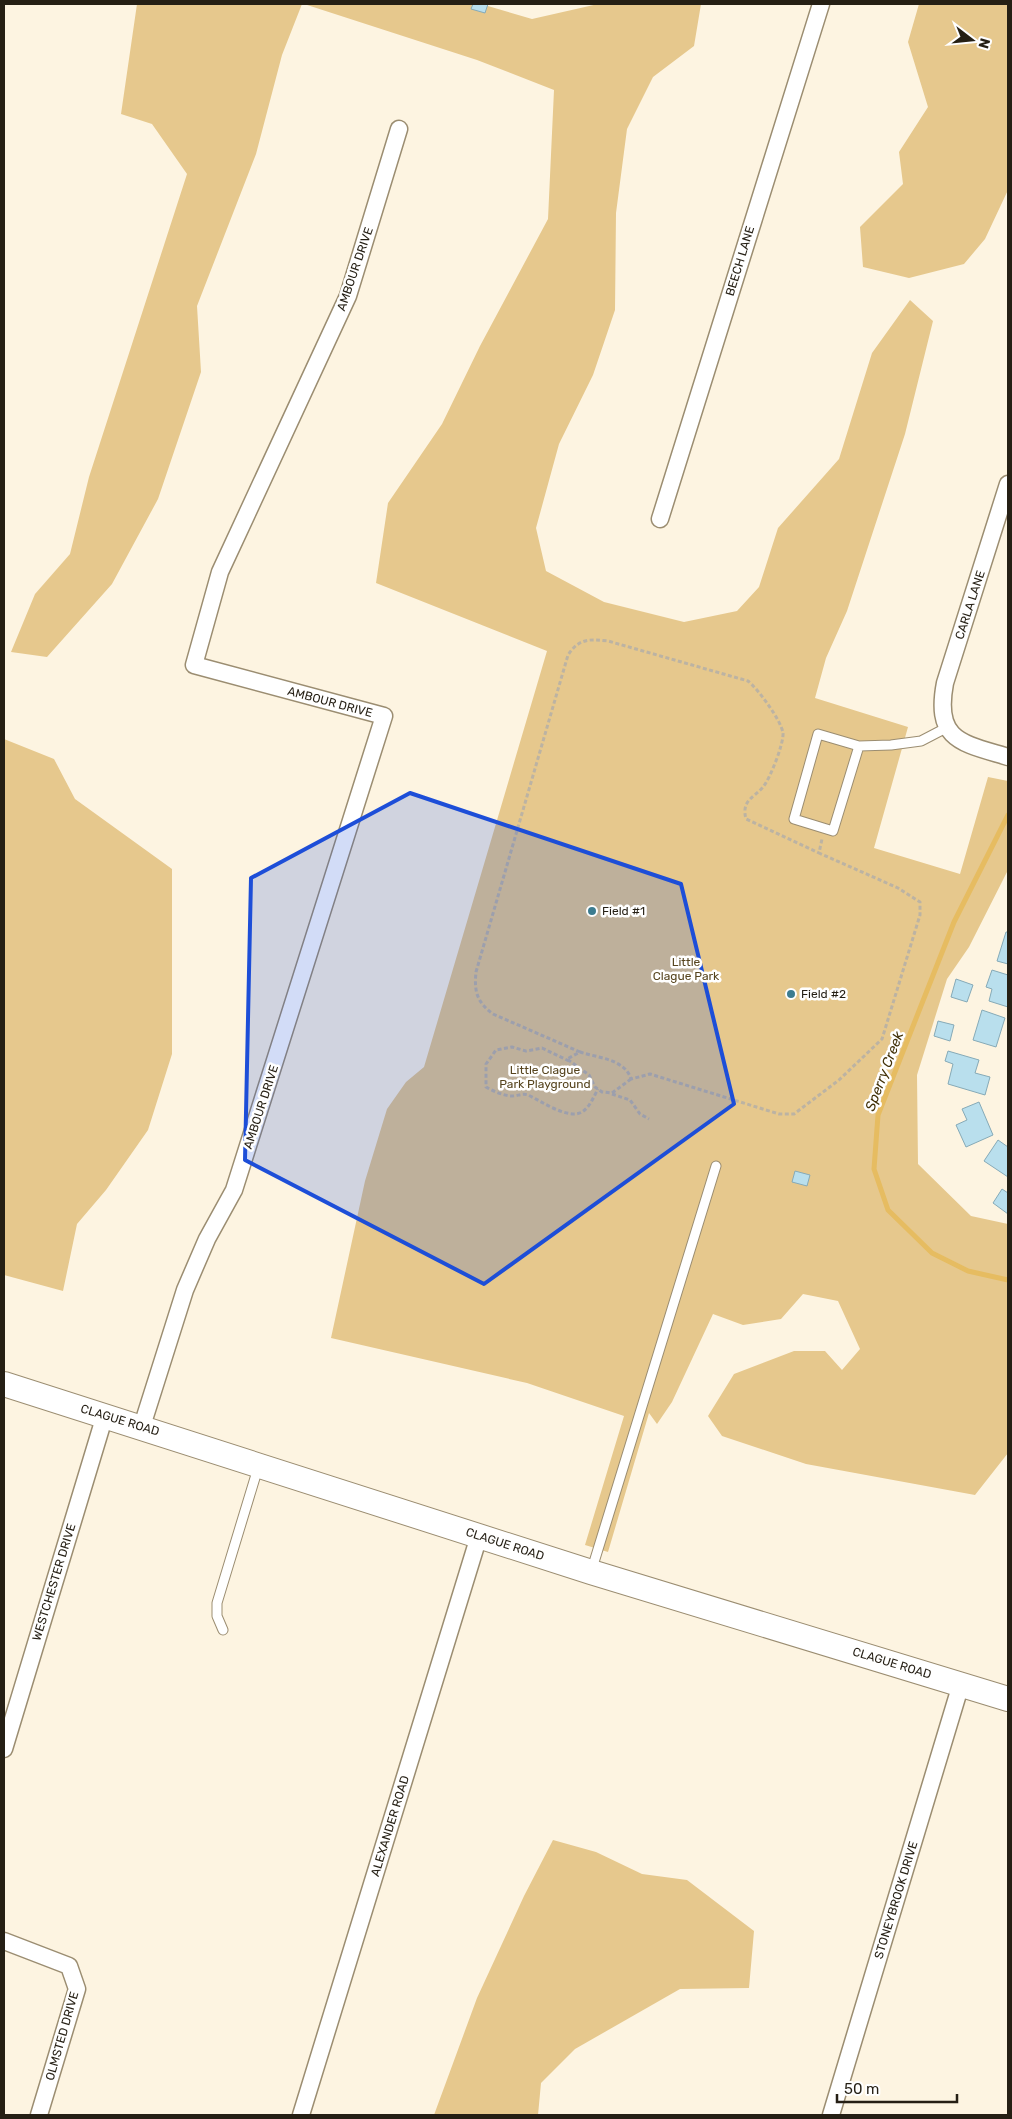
<svg xmlns="http://www.w3.org/2000/svg" width="1012" height="2119" font-family="Rubik,sans-serif">
  <style>
    .green { fill: #e6c88d }
    .lines { fill: none; stroke-linecap: round; stroke-linejoin: round }
    .stream { stroke: #e6bc61; stroke-width: 5 }
    .building { fill: #b9dfed; stroke: #86aab7 }
    .service-casing { stroke: #9b8d71; stroke-width: 11 }
    .minor-casing { stroke: #9b8d71; stroke-width: 19 }
    .secondary-casing { stroke: #9b8d71; stroke-width: 26 }
    .path { stroke: #bcb3a3; stroke-width: 3; stroke-dasharray: 4 2.5; stroke-linecap: butt }
    .service { stroke: #fff; stroke-width: 9 }
    .minor { stroke: #fff; stroke-width: 16 }
    .secondary { stroke: #fff; stroke-width: 24 }
    .marked { fill: #1d4ed8; fill-opacity: 0.2; stroke: #1d4ed8; stroke-width: 4; stroke-linejoin: round }
    .poi-dot { fill: #3c7c90; stroke: #fff; stroke-width: 2 }
    .labels { text-anchor: middle; stroke-width: 5; stroke-linejoin: round; paint-order: stroke }
    .street-label { font-size: 12px; fill: #251f14; stroke: #fff }
    .poi-label { font-size: 12px; fill: #251f14; stroke: #fff; text-anchor: start }
    .park-label { font-size: 12px; fill: #57451f; stroke: #fff }
    .water-label { font-size: 14px; font-style: italic; fill: #423108; stroke: #fff }
  </style>
  <rect width="100%" height="100%" fill="#fdf4e1"/>
  <g class="green">
    <polygon points="137,4 302,4 282,55 256,154 197,306 201,372 158,499 112,584 47,657 11,652 35,594 70,554 89,477 187,174 152,124 121,114"/>
    <polygon points="304,4 481,4 532,19 598,4 701,4 694,46 653,77 627,129 616,213 615,310 593,375 559,444 536,528 546,571 604,602 684,622 737,611 759,587 778,528 839,459 872,353 910,300 933,321 905,434 847,611 826,658 815,698 908,727 874,848 960,874 988,777 1008,781 1008,870 969,947 947,979 917,1075 918,1164 971,1216 1008,1224 1008,1453 975,1495 806,1464 722,1436 708,1416 734,1374 794,1351 825,1351 842,1370 860,1349 838,1301 803,1294 781,1319 743,1325 713,1314 672,1402 657,1424 649,1413 608,1552 585,1545 624,1416 527,1383 331,1338 365,1181 387,1109 406,1082 424,1067 547,651 376,583 388,503 442,424 480,346 548,219 554,90 477,60"/>
    <polygon points="919,4 1008,4 1008,190 985,239 964,264 909,278 863,267 860,227 903,184 899,152 928,107 908,42"/>
    <polygon points="4,739 54,759 75,799 172,869 172,1054 148,1130 106,1190 77,1224 63,1291 4,1275"/>
    <polygon points="553,1840 596,1852 642,1874 687,1880 754,1931 749,1988 680,1989 575,2049 541,2083 538,2115 434,2115 477,1998 524,1896"/>
  </g>
  <g class="lines">
    <polyline class="stream" points="1008,815 954,922 878,1115 874,1169 888,1210 932,1253 968,1271 1008,1280"/>
  </g>
  <g class="building">
    <polygon points="473,4 488,4 485,13 471,9"/>
    <polygon points="1006,932 1008,932 1008,964 997,961"/>
    <polygon points="992,970 1008,975 1008,1007 989,1001 992,989 986,987"/>
    <polygon points="956,979 973,985 967,1002 951,997"/>
    <polygon points="982,1010 1005,1018 996,1047 973,1040"/>
    <polygon points="938,1021 954,1025 950,1041 934,1036"/>
    <polygon points="948,1051 979,1060 975,1073 990,1077 985,1095 948,1084 953,1064 945,1061"/>
    <polygon points="979,1102 993,1135 966,1147 956,1125 967,1120 962,1109"/>
    <polygon points="998,1140 1008,1147 1008,1177 984,1161"/>
    <polygon points="795,1171 810,1175 807,1186 792,1182"/>
    <polygon points="1002,1189 1008,1193 1008,1214 993,1203"/>
  </g>
  <g class="lines">
    <g class="service-casing">
      <g id="service">
        <polyline points="859,746 818,734 794,819 833,831 859,746 891,745 921,741 946,728"/>
        <polyline points="591,1572 716,1166"/>
        <polyline points="223,1630 217,1616 217,1603 258,1468"/>
      </g>
    </g>
    <g class="minor-casing">
      <g id="minor">
        <path d="M1008,484L945,683C934,741 962,743 1008,757"/>
        <polyline points="660,519 821,4"/>
        <polyline points="142,1426 185,1290 207,1239 234,1190 384,716 194,665 220,572 348,296 399,129"/>
        <polyline points="4,1749 105,1415"/>
        <polyline points="4,1941 69,1966 77,1989 39,2115"/>
        <polyline points="301,2115 479,1536"/>
        <polyline points="831,2115 961,1684"/>
      </g>
    </g>
    <g class="secondary-casing">
      <polyline id="secondary" points="4,1384 591,1572 1008,1699"/>
    </g>
    <g class="path">
      <path d="M580,1052L493,1014C477,1002 474,992 476,972L568,655C579,638 590,639 608,641L748,681C758,689 781,720 783,733C784,743 770,779 763,787C754,798 741,800 746,819L819,853"/>
      <path d="M569,1061L542,1048L526,1051L512,1047L496,1050L486,1064V1087C493,1091 504,1096 512,1096C518,1096 522,1093 528,1095C541,1101 568,1120 582,1112C590,1107 594,1096 598,1089"/>
      <path d="M631,1079L612,1093L602,1092L595,1087L589,1075L567,1059L580,1052C598,1058 625,1059 631,1079L650,1074L779,1114H794L839,1080L882,1039L920,915V902L898,888L819,853L822,839"/>
      <polyline points="612,1094 630,1100 640,1114 649,1119"/>
    </g>
    <use href="#service" class="service"/>
    <use href="#minor" class="minor"/>
    <use href="#secondary" class="secondary"/>
  </g>
  <path class="marked" d="M410,793L681,884L734,1104L484,1284L245,1160L251,878Z"/>
  <g class="poi-dot">
    <circle cx="592" cy="911" r="5"/>
    <circle cx="791" cy="994" r="5"/>
  </g>
  <g class="labels">
    <g class="street-label">
      <text transform="translate(740 261) rotate(-73)" y="4">BEECH LANE</text>
      <text transform="translate(355 269) rotate(-71)" y="4">AMBOUR DRIVE</text>
      <text transform="translate(970 605) rotate(-72)" y="4">CARLA LANE</text>
      <text transform="translate(330 702) rotate(15)" y="4">AMBOUR DRIVE</text>
      <text transform="translate(261 1107) rotate(-72)" y="4">AMBOUR DRIVE</text>
      <text transform="translate(120 1420) rotate(17)" y="4">CLAGUE ROAD</text>
      <text transform="translate(505 1544) rotate(18)" y="4">CLAGUE ROAD</text>
      <text transform="translate(54 1582) rotate(-73)" y="4">WESTCHESTER DRIVE</text>
      <text transform="translate(892 1663) rotate(17)" y="4">CLAGUE ROAD</text>
      <text transform="translate(390 1826) rotate(-73)" y="4">ALEXANDER ROAD</text>
      <text transform="translate(896 1900) rotate(-73)" y="4">STONEYBROOK DRIVE</text>
      <text transform="translate(62 2036) rotate(-74)" y="4">OLMSTED DRIVE</text>
    </g>
    <g class="poi-label">
      <text x="602" y="915">Field #1</text>
      <text x="801" y="998">Field #2</text>
    </g>
    <g class="park-label">
      <text x="686" y="966">Little<tspan x="686" dy="14">Clague Park</tspan></text>
      <text x="545" y="1074">Little Clague<tspan x="545" dy="14">Park Playground</tspan></text>
    </g>
    <g class="water-label">
      <text transform="translate(884 1071) rotate(-69)" y="5">Sperry Creek</text>
    </g>
  </g>
  <rect width="1012" height="2119" fill="none" stroke="#251f14" stroke-width="10"/>
  <g transform="translate(972 40) rotate(106)" stroke="#ffffff" stroke-width="4" paint-order="stroke">
  <path d="M0-4L9 19L0 12L-9 19Z" fill="#251f14"/>
  <text y="-8" font-size="14" font-weight="bold" text-anchor="middle" fill="#251f14">N</text>
  </g>
  <path d="M837 2094v8h120v-8" fill="none" stroke="#251f14" stroke-width="2.5"/>
  <text x="844" y="2094" font-size="15" fill="#251f14" stroke="#ffffff" stroke-width="4" paint-order="stroke">50 m</text>
</svg>
